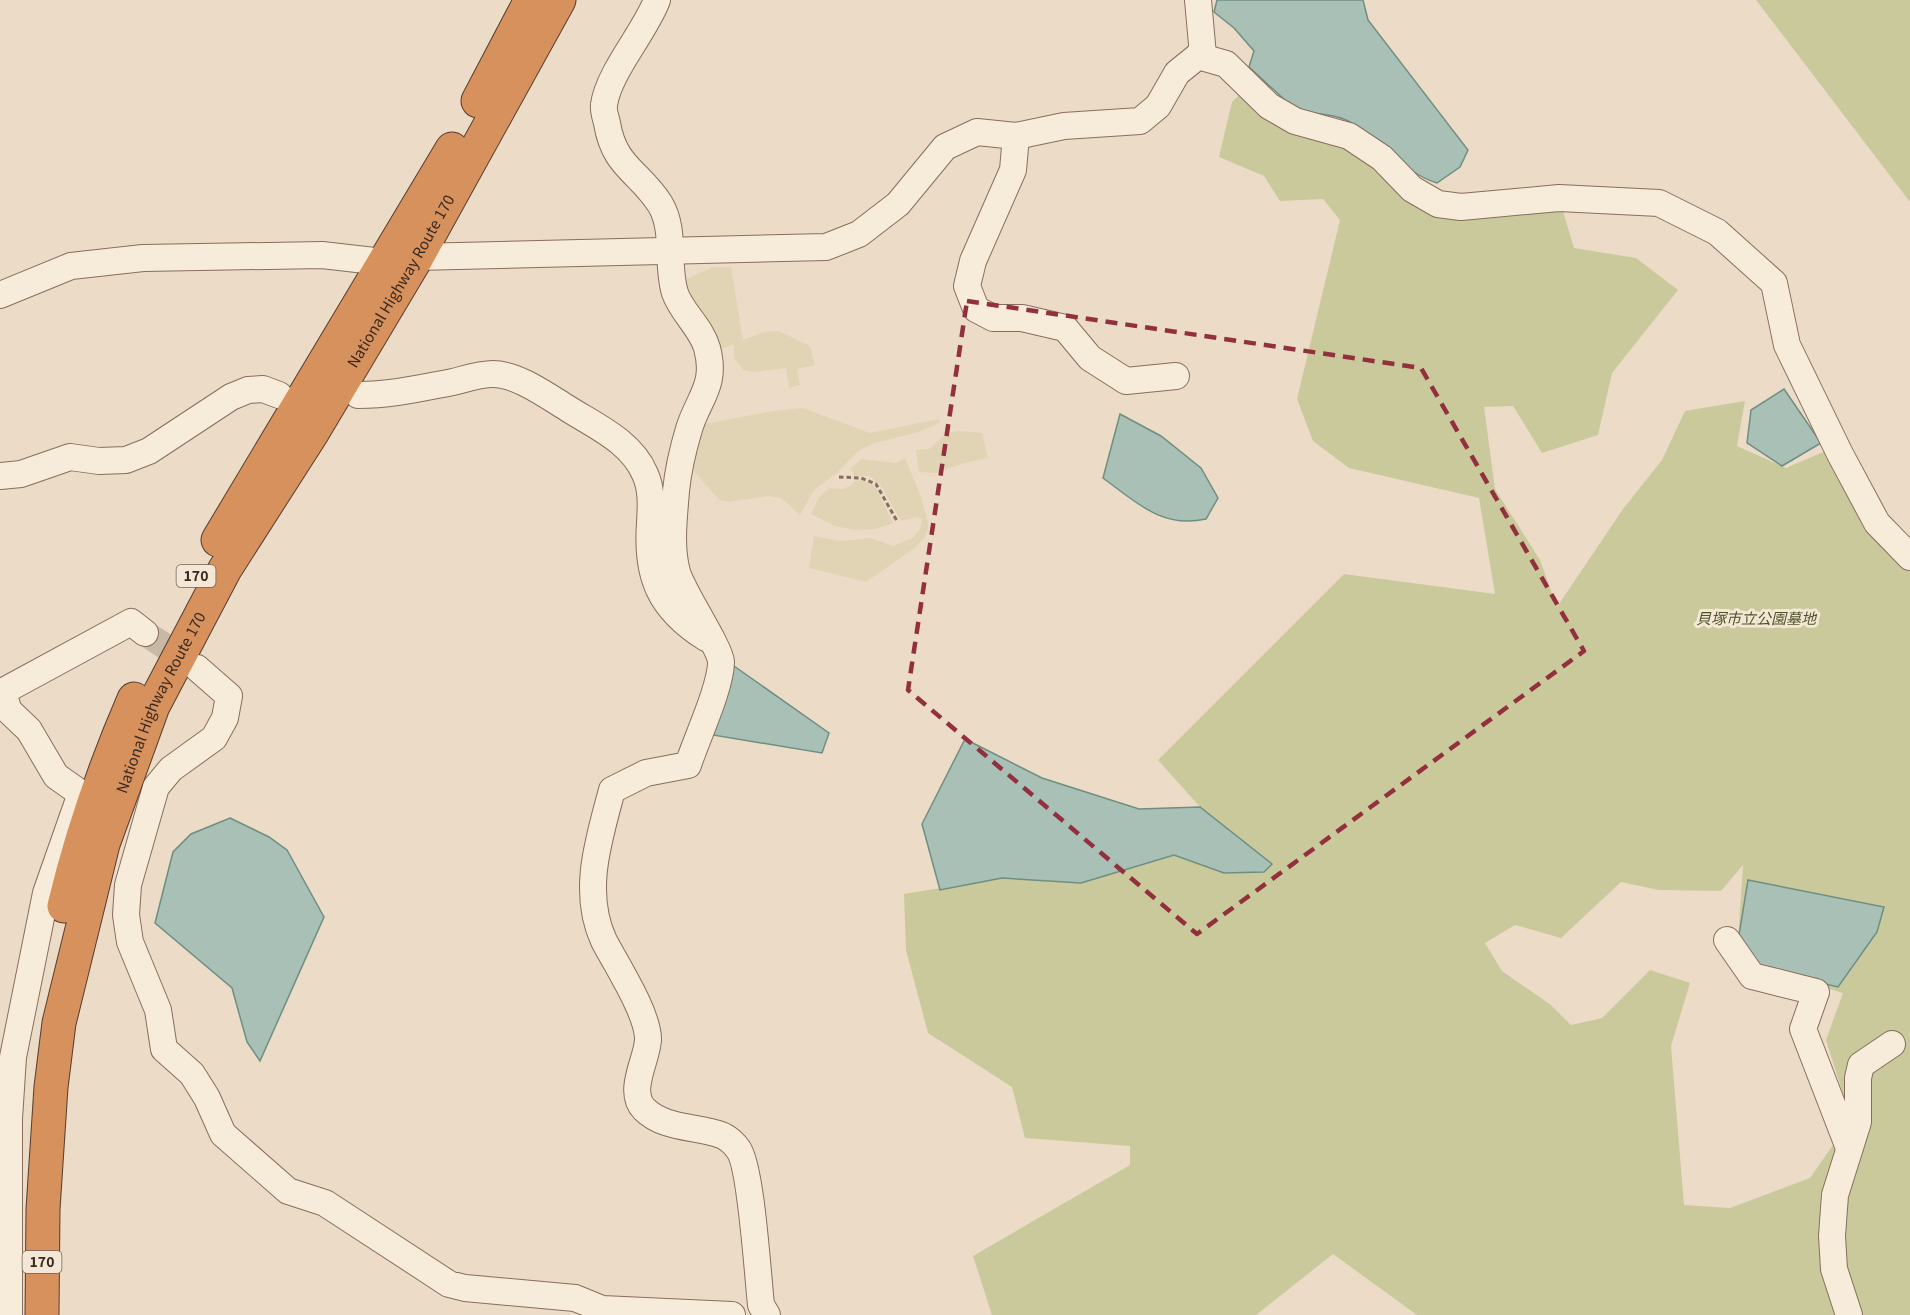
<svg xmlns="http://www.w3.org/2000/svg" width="1910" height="1315" font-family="Georgia,'Noto Sans JP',serif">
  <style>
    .farmland { fill: #e1d4b4 }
    .green { fill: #cac99b; fill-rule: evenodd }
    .water { fill: #a8c0b6; stroke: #6f8e82; stroke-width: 1.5 }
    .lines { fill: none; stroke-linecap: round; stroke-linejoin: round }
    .minor-tunnel { stroke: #c8b8a6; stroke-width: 26; stroke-dasharray: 26 13; stroke-linecap: butt }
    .minor-casing { stroke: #876e5d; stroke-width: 28 }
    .highway-casing { stroke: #553d31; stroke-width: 35 }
    .path { stroke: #876e5d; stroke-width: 3; stroke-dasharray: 4.5 3; stroke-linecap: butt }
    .minor { stroke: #f7ebda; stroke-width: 26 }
    .highway { stroke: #d6915d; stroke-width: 33 }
    .marked { fill: none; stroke: #93303d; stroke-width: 4.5; stroke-dasharray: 12 8; stroke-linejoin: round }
    .labels { text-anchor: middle; stroke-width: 6; stroke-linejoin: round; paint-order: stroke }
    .shield { fill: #f4e7d6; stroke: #706257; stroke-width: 1.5 }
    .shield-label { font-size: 14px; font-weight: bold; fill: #382920 }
    .street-label { font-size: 15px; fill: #382920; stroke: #f4e7d6 }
    .park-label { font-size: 15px; font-style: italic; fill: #4e5328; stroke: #f4e7d6 }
  </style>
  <rect width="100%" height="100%" fill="#ecdcc7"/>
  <g class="farmland">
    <polygon points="713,267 731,267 743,340 764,332 779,331 810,346 815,365 797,369 800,385 789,388 786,368 754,372 743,370 734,358 734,344 718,350 686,289 687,279"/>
    <polygon points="803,408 870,433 939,419 940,423 916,433 875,443 858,451 837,473 814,490 800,515 781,498 768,496 729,502 719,500 692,469 694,446 704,424 773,411"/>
    <polygon points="958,431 982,433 988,458 964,463 935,473 919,472 916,450 929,449 947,433"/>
    <polygon points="905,458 921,497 928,522 928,530 924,538 916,547 866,582 809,568 814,536 840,541 871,538 893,546 914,537 920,529 922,519 917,517 901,521 880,484 869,476 855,476 850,469 861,459 896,463"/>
    <polygon points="862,480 875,486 893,523 876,529 854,530 835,526 811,514 819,497 829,488 843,489 852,485 854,481"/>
  </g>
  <g class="green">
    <polygon points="1756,0 1910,0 1910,202"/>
    <path d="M1240,94L1349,136L1438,204L1559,198L1574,248L1636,258L1678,290L1612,373L1598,435L1542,453L1513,406L1484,407L1495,489L1540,560L1557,607L1623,509L1662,460L1685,411L1745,401L1737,446L1786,468L1828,450L1910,558V1315H1417L1333,1254L1256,1315H992L973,1256L1130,1165V1146L1025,1138L1012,1087L928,1033L906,950L904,894L1002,878L1081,883L1174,855L1224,873L1264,872L1271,864L1200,807L1158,760L1344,574L1495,594L1479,498L1349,468L1313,441L1297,399L1340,220L1323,199L1280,201L1264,176L1219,157L1232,102ZM1743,865L1738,941L1767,970L1843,993L1826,1040L1851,1119L1810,1178L1730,1208L1684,1205L1671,1046L1690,983L1650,970L1602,1018L1571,1025L1551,1005L1502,971L1485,943L1515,925L1561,938L1621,882L1659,890L1721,891Z"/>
  </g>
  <g class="water">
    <path d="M1217,0H1363L1368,20L1468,150L1460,167L1437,183C1401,172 1382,139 1350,122C1336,114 1315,113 1299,113L1249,67L1254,51L1234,28L1214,12Z"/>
    <polygon points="1784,389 1821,443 1782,466 1747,443 1751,410"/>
    <path d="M1120,414L1161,436L1201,468L1218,498L1206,519C1162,529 1136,502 1103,478Z"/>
    <polygon points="734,666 829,733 822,753 707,734"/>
    <polygon points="965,739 1042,778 1139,809 1200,807 1272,864 1264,872 1224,873 1174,855 1081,883 1002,878 940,890 922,824"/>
    <polygon points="230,818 269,837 287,850 324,917 260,1061 247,1042 232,988 155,923 173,852 191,834"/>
    <polygon points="1748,880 1884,907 1877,932 1838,987 1761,969 1738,941"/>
  </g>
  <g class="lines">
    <polyline class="minor-tunnel" points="145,633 195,666"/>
    <g class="minor-casing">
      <g id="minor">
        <path d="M657,0C645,32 608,73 604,105C603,111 606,118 607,123C614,167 639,171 660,204C676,230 666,265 675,293C682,313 701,327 707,348C717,385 699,397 689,429C683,449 678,471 676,491C674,517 670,547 677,572C683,593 720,647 721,662C721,687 696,740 688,765L646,773L612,790C599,839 581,892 604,941C616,964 649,1015 648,1040C647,1060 627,1091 644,1109C664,1129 696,1126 721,1135C727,1137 735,1144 738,1149C751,1165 758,1278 761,1305L767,1315"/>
        <polyline points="1198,56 1203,55 1198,0"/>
        <polyline points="1016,136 1013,170 973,261 967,286 976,309 993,318 1022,318 1065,328 1090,358 1126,381 1176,376"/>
        <polyline points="0,295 71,266 143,258 322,255 383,262 417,257 826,247 859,234 898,204 945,147 977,132 1016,136 1064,126 1140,121 1158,106 1177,73 1198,56 1226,64 1269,106 1295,121 1349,136 1382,158 1412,189 1438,204 1461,207 1559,198 1659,203 1717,232 1774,283 1787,345 1840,454 1877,523 1910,557"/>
        <path d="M358,395C391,395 421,388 453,382C465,379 480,374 493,374C517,374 546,395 567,408C595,426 631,441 645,474C652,489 651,507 650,523C646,577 660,609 706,638"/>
        <polyline points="0,476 21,474 70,457 99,461 126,460 149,451 231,397 248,390 263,389 279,395"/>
        <polyline points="197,668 229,696 225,718 214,738 171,769 156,787 128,885 126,915 130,942 158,1010 164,1049 192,1074 207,1098 223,1134 288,1191 325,1203 449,1284 465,1288 575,1298 602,1309 732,1315"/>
        <polyline points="0,693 131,622 145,633"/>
        <polyline points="3,693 9,711 29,730 56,776 83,795"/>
        <polyline points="1727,940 1752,976 1816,992 1803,1029 1849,1148"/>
        <polyline points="9,1315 9,1119 13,1057 46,893 78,802"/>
        <polyline points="1849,1315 1834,1269 1832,1236 1835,1195 1858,1122 1858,1078 1861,1065 1892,1044"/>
      </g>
    </g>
    <g class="highway-casing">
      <g id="highway">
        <polyline points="478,101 531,0"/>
        <polyline points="218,540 452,149"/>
        <path d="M64,906C81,835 105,766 134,699"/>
        <path id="s1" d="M42,1315L43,1209L51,1087L59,1023L103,844L153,706L225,569L312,433L417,257L559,0"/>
      </g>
    </g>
    <polyline class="path" points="839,477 861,478 876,484 897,521"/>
    <use href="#minor" class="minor"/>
    <use href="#highway" class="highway"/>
  </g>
  <path class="marked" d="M967,301L1421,368L1584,651L1197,934L908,690Z"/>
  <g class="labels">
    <g class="shield">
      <rect x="176.5" y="565" width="39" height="22" rx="4.5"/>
      <rect x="22.5" y="1251" width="39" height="22" rx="4.5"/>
    </g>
    <g class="shield-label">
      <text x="196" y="581">170</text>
      <text x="42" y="1267">170</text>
    </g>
    <g class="street-label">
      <text dy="5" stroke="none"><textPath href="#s1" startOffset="1116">National Highway Route 170</textPath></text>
      <text dy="5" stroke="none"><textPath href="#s1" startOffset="630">National Highway Route 170</textPath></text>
    </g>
    <g class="park-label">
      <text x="1756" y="624">貝塚市立公園墓地</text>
    </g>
  </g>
</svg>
